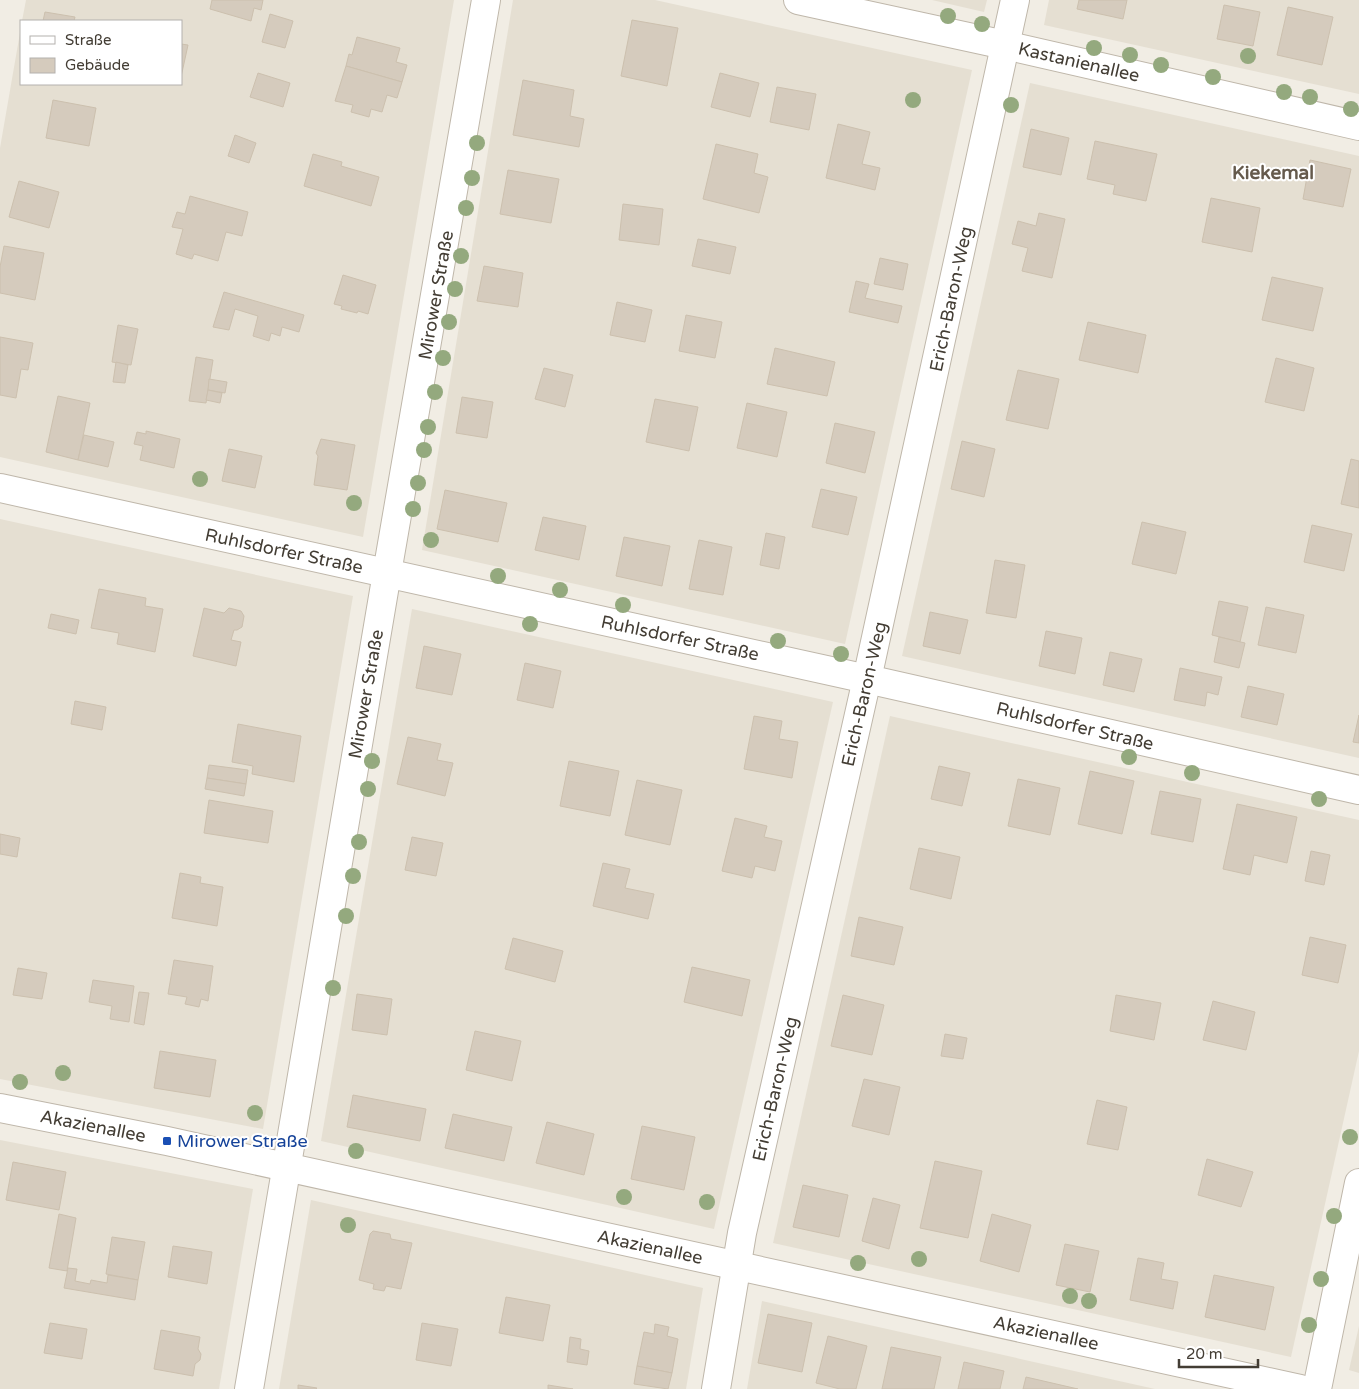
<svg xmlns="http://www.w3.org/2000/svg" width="1359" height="1389" font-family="'Varela Round',sans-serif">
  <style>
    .residential { fill: #e5dfd2 }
    .building { fill: #d5cbbd; stroke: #ccc0ae }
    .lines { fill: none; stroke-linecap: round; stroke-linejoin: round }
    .minor-casing { stroke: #bfb7aa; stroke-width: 30 }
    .tertiary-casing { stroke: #bfb7aa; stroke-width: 30 }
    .minor { stroke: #fff; stroke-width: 28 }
    .tertiary { stroke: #fff; stroke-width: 28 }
    .tree { fill: #94a97e }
    .transit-dot { fill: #1a4fb4; stroke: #fff; stroke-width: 2 }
    .labels { text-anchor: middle; stroke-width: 4; stroke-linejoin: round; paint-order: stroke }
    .street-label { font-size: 18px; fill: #433d34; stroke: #fff }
    .transit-label { font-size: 18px; fill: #164399; stroke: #fff; text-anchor: start }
    .neighbourhood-label { font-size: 19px; font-weight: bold; fill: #655a4c; stroke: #fff }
  </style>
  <rect width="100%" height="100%" fill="#f1ede4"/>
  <g class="residential">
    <polygon points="26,0 454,0 363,537 0,457 0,148 21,27 21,84 181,84 181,21 22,21"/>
    <polygon points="513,0 655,0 972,70 845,644 422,550"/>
    <polygon points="932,0 987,0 984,12"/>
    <polygon points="1049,0 1359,0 1359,94 1044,25"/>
    <polygon points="1030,83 1359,156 1359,758 902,656"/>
    <polygon points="0,519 353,596 263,1129 0,1079"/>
    <polygon points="412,609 833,702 714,1229 321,1141"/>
    <polygon points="890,716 1359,820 1359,1051 1291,1357 773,1243"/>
    <polygon points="0,1140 253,1189 219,1389 0,1389"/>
    <polygon points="311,1200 703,1288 686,1389 279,1389"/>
    <polygon points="762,1301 1155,1389 747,1389"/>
    <polygon points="1359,1326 1359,1373 1349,1370"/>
  </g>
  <g class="building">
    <polygon points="212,0 263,0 261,10 254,8 251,21 210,9"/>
    <polygon points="1079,0 1127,0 1123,19 1077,9"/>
    <polygon points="1224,5 1260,12 1253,46 1217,39"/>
    <polygon points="1288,7 1333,17 1322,65 1277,55"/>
    <polygon points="45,12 75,17 74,21 43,21"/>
    <polygon points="270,14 293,21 285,48 262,42"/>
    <polygon points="632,20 678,28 667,86 621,76"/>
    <polygon points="357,37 400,48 396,62 407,65 402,82 346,66 349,54 352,55"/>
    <polygon points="181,44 188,45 181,77"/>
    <polygon points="346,66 402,82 397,98 387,95 382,112 371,109 369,117 351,112 353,105 335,101"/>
    <polygon points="258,73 290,83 283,107 250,97"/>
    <polygon points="720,73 759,83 750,117 711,107"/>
    <polygon points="523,80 574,90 570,116 584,119 579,147 513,135"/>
    <polygon points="777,87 816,94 809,130 770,122"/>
    <polygon points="53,100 96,108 89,146 46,138"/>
    <polygon points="838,124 870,132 862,164 880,168 875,190 826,178"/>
    <polygon points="1031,129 1069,138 1061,175 1023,167"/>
    <polygon points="235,135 256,143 249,163 228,156"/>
    <polygon points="1095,141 1157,154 1146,201 1113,194 1115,185 1087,179"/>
    <polygon points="716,144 758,154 754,173 768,177 759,213 703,199"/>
    <polygon points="313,154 342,162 341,166 379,177 371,206 304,186"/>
    <polygon points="1310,160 1351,169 1343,207 1303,199"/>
    <polygon points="508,170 559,179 551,223 500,214"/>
    <polygon points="19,181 59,192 49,228 9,217"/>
    <polygon points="190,196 248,212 242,236 226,232 218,261 194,254 192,259 176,254 183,229 172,227 177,212 185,214"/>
    <polygon points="1211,198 1260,208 1252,252 1202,242"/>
    <polygon points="623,204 663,209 659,245 619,240"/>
    <polygon points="1039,213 1065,219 1052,278 1022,271 1028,248 1012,244 1018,221 1036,226"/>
    <polygon points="698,239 736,247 730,274 692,266"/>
    <polygon points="4,246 44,253 35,300 0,293 0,267"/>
    <polygon points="880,258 908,264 903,290 874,284"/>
    <polygon points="484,266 523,273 518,307 477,301"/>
    <polygon points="343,275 376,285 368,314 358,311 357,313 341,309 342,306 334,304"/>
    <polygon points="1272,277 1323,288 1313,331 1262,320"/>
    <polygon points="856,281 869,284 865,298 902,306 898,323 849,312"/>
    <polygon points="224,292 304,315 299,332 282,327 280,336 271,333 269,341 253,336 258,316 235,309 229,330 213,327"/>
    <polygon points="617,302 652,310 645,342 610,335"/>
    <polygon points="686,315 722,322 715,358 679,351"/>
    <polygon points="1088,322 1146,335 1138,373 1079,360"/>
    <polygon points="118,325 138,329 131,365 112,362"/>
    <polygon points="0,337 33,343 28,370 21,369 16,398 0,395"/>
    <polygon points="775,348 835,362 827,396 767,384"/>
    <polygon points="196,357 213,360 206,403 189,401"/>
    <polygon points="1276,358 1314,368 1304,411 1265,402"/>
    <polygon points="116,362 128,365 125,383 113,382"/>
    <polygon points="544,368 573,375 565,407 535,399"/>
    <polygon points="1018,370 1059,379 1048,429 1006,420"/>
    <polygon points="209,379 227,382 225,393 208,390"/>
    <polygon points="208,390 222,393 220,403 206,400"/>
    <polygon points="58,396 90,403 78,460 46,452"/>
    <polygon points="462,397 493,402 487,438 456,433"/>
    <polygon points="655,399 698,407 689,451 646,442"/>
    <polygon points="747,403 787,412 777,457 737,448"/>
    <polygon points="835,423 875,432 865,473 826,463"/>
    <polygon points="146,431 180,439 174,468 140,460 143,446 134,444 137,432 146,434"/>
    <polygon points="84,435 114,442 108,467 78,460"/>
    <polygon points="321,439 355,445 347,490 314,485 318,456 316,453"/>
    <polygon points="962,441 995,449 984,497 951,489"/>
    <polygon points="229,449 262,456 255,488 222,481"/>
    <polygon points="1351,459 1359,461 1359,508 1341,504"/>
    <polygon points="821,489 857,497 848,535 812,527"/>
    <polygon points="445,490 507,503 498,542 437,529"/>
    <polygon points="543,517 586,526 579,560 535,550"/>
    <polygon points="1142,522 1186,532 1176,574 1132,564"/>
    <polygon points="1312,525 1352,534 1344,571 1304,562"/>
    <polygon points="766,533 785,537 779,569 760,565"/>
    <polygon points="624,537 670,546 662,586 616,576"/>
    <polygon points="699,540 732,547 723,595 689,589"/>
    <polygon points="995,560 1025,565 1016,618 986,613"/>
    <polygon points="99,589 146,598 145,606 163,609 155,652 117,644 119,633 91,628"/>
    <polygon points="1219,601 1248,607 1240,642 1212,635"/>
    <polygon points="1266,607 1304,615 1296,653 1258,645"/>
    <polygon points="204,608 224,613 229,608 241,611 244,616 242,627 237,630 234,630 231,640 241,642 236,666 193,656"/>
    <polygon points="930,612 968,620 960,654 923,646"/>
    <polygon points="51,614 79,620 76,634 48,628"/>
    <polygon points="1046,631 1082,638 1075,674 1039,666"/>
    <polygon points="1219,637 1245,643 1239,668 1214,662"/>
    <polygon points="424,646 461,654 452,695 416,688"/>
    <polygon points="1110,652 1142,659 1134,692 1103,685"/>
    <polygon points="525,663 561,671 553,708 517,700"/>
    <polygon points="1180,668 1222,677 1218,695 1207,692 1205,706 1174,700"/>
    <polygon points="1248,686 1284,694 1277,725 1241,717"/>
    <polygon points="75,701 106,707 102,730 71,724"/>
    <polygon points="1359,715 1359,743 1353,742"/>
    <polygon points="754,716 782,721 779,739 798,742 792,778 744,769"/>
    <polygon points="238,724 301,736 294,782 252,774 253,766 232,762"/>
    <polygon points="408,737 441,744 437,760 453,763 445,796 397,784"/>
    <polygon points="569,761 619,771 610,816 560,806"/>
    <polygon points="209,765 248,770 246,784 207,778"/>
    <polygon points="939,766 970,773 962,806 931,799"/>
    <polygon points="1090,771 1134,781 1122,834 1078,824"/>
    <polygon points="207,778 246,784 244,796 205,789"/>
    <polygon points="1018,779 1060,788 1050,835 1008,826"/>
    <polygon points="637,780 682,790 670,845 625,835"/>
    <polygon points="1160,791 1201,799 1193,842 1151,834"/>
    <polygon points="209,800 273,811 268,843 204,833"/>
    <polygon points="1237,804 1297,817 1287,863 1254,855 1250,875 1223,869"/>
    <polygon points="735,818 767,826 764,837 782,841 775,871 755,866 752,878 722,871"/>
    <polygon points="0,834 20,838 17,857 0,854"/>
    <polygon points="412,837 443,843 436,876 405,870"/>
    <polygon points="919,848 960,857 951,899 910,889"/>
    <polygon points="1311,851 1330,855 1324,885 1305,881"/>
    <polygon points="603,863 630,869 625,888 654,894 648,919 593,906"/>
    <polygon points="180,873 201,877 200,883 223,887 217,926 172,918"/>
    <polygon points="859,917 903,927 894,965 851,956"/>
    <polygon points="1310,937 1346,945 1338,983 1302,975"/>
    <polygon points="513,938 563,951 555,982 505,969"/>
    <polygon points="174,960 213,966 208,1001 201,999 199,1007 185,1004 187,997 168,994"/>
    <polygon points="692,967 750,980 742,1016 684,1002"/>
    <polygon points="18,968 47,973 42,999 13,995"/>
    <polygon points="93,980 134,986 129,1022 110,1019 112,1006 89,1002"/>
    <polygon points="139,992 149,993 144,1025 134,1023"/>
    <polygon points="357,994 392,999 387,1035 352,1030"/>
    <polygon points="843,995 884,1005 872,1055 831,1046"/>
    <polygon points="1116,995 1161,1003 1154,1040 1110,1031"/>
    <polygon points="1213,1001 1255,1012 1246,1050 1203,1040"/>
    <polygon points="475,1031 521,1041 512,1081 466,1070"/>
    <polygon points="945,1034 967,1038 963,1059 941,1056"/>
    <polygon points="160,1051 216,1060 210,1097 154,1088"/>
    <polygon points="864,1079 900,1087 889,1135 852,1126"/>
    <polygon points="353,1095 426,1109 420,1141 347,1127"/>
    <polygon points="1097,1100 1127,1107 1118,1150 1087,1144"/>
    <polygon points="453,1114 512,1127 504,1161 445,1148"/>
    <polygon points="547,1122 594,1134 584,1175 536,1163"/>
    <polygon points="642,1126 695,1137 684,1190 631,1179"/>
    <polygon points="1207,1159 1253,1172 1241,1207 1198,1195"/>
    <polygon points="935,1161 982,1171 968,1238 920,1228"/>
    <polygon points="13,1162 66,1172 59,1210 6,1200"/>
    <polygon points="803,1185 848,1195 839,1237 793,1227"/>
    <polygon points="873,1198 900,1205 889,1249 862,1241"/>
    <polygon points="59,1214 76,1218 67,1271 49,1268"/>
    <polygon points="992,1214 1031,1225 1019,1272 980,1261"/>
    <polygon points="373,1231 390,1234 391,1239 412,1243 401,1289 386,1286 384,1291 373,1289 374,1284 359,1280 370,1234"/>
    <polygon points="112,1237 145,1242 138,1280 106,1274"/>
    <polygon points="1065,1244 1099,1251 1090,1292 1056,1285"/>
    <polygon points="173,1246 212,1252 207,1284 168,1277"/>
    <polygon points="1138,1258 1164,1263 1161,1279 1178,1282 1173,1309 1130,1300"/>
    <polygon points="68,1268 77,1269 75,1281 90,1284 91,1280 107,1283 108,1275 138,1280 135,1300 64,1288"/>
    <polygon points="1214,1275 1274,1287 1265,1330 1205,1317"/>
    <polygon points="506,1297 550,1305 543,1341 499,1333"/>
    <polygon points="768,1314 812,1323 802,1372 758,1363"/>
    <polygon points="50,1323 87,1329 82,1359 44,1353"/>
    <polygon points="422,1323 458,1329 451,1366 416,1360"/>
    <polygon points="655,1324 669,1327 667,1336 678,1339 672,1373 637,1366 644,1332 654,1334"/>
    <polygon points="161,1330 200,1337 198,1349 201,1354 200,1360 195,1364 193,1376 154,1369"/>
    <polygon points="828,1336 867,1346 856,1389 840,1389 816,1383"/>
    <polygon points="570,1337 581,1339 580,1349 589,1351 587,1365 567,1362"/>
    <polygon points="891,1347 941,1357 934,1389 882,1389"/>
    <polygon points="964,1362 1004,1371 1000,1389 958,1389"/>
    <polygon points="637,1366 672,1373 668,1389 634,1384"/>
    <polygon points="1026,1377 1078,1389 1023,1389"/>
    <polygon points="298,1385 317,1388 316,1389 298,1389"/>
    <polygon points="548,1385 573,1389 548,1389"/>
  </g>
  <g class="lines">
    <g class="minor-casing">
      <g id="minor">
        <polyline points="798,0 1005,45 1359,126"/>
        <polyline points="0,488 867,679 1359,790"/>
        <polyline points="249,1389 387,573 486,0"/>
        <polyline points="716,1389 742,1233 867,679 1015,0"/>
        <polyline points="1317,1389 1359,1183"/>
      </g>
    </g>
    <g class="tertiary-casing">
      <polyline id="tertiary" points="0,1108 167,1141 1300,1389"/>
    </g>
    <use href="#minor" class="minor"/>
    <use href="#tertiary" class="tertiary"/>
  </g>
  <g class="tree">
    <circle cx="948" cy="16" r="8"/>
    <circle cx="982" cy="24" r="8"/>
    <circle cx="1094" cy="48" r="8"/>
    <circle cx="1130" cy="55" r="8"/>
    <circle cx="1248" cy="56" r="8"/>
    <circle cx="1161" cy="65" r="8"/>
    <circle cx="1213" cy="77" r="8"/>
    <circle cx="1284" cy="92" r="8"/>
    <circle cx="1310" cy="97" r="8"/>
    <circle cx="913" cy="100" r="8"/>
    <circle cx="1011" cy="105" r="8"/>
    <circle cx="1351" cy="109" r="8"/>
    <circle cx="477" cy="143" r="8"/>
    <circle cx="472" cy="178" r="8"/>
    <circle cx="466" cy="208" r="8"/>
    <circle cx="461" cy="256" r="8"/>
    <circle cx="455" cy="289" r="8"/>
    <circle cx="449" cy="322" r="8"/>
    <circle cx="443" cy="358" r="8"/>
    <circle cx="435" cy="392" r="8"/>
    <circle cx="428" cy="427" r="8"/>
    <circle cx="424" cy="450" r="8"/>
    <circle cx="200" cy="479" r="8"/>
    <circle cx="418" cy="483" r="8"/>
    <circle cx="354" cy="503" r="8"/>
    <circle cx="413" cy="509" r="8"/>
    <circle cx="431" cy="540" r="8"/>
    <circle cx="498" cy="576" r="8"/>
    <circle cx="560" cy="590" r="8"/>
    <circle cx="623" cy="605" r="8"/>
    <circle cx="530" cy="624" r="8"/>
    <circle cx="778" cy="641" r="8"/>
    <circle cx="841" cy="654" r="8"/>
    <circle cx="1129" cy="757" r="8"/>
    <circle cx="372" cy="761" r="8"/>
    <circle cx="1192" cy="773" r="8"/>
    <circle cx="368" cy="789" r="8"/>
    <circle cx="1319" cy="799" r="8"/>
    <circle cx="359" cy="842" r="8"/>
    <circle cx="353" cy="876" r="8"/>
    <circle cx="346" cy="916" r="8"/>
    <circle cx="333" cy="988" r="8"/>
    <circle cx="63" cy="1073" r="8"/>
    <circle cx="20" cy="1082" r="8"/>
    <circle cx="255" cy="1113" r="8"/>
    <circle cx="1350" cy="1137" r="8"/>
    <circle cx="356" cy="1151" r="8"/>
    <circle cx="624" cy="1197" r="8"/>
    <circle cx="707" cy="1202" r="8"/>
    <circle cx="1334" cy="1216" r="8"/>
    <circle cx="348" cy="1225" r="8"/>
    <circle cx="919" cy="1259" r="8"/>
    <circle cx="858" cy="1263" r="8"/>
    <circle cx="1321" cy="1279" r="8"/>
    <circle cx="1070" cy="1296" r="8"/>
    <circle cx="1089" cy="1301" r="8"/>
    <circle cx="1309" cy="1325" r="8"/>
  </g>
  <rect class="transit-dot" x="162" y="1136" width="10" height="10" rx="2.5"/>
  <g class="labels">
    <g class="street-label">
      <text transform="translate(1079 62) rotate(13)" y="6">Kastanienallee</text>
      <text transform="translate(436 295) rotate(-80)" y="6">Mirower Straße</text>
      <text transform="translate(951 299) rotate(-78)" y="6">Erich-Baron-Weg</text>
      <text transform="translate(284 551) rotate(12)" y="6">Ruhlsdorfer Straße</text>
      <text transform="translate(680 638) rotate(12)" y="6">Ruhlsdorfer Straße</text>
      <text transform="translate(366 694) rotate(-80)" y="6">Mirower Straße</text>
      <text transform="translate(864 694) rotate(-77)" y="6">Erich-Baron-Weg</text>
      <text transform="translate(1075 726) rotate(13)" y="6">Ruhlsdorfer Straße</text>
      <text transform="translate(775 1089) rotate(-77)" y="6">Erich-Baron-Weg</text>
      <text transform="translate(93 1126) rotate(11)" y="6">Akazienallee</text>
      <text transform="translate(650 1247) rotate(12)" y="6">Akazienallee</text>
      <text transform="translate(1046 1333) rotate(12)" y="6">Akazienallee</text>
    </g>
    <g class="transit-label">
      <text x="177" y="1147">Mirower Straße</text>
    </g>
    <g class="neighbourhood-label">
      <text x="1273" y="179">Kiekemal</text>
    </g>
  </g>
  <rect x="20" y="20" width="162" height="65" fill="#ffffff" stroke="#b4b1ae"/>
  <rect x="30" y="36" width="25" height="8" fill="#ffffff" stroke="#b4b1ae"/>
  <text x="65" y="45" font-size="15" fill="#433d34">Straße</text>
  <rect x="30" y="58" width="25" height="15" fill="#d5cbbd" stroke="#b4b1ae"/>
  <text x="65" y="70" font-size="15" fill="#433d34">Gebäude</text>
  <path d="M1179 1359v8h79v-8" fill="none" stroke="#433d34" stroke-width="2.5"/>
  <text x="1186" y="1359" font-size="15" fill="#433d34" stroke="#ffffff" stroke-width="4" paint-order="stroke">20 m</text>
</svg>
